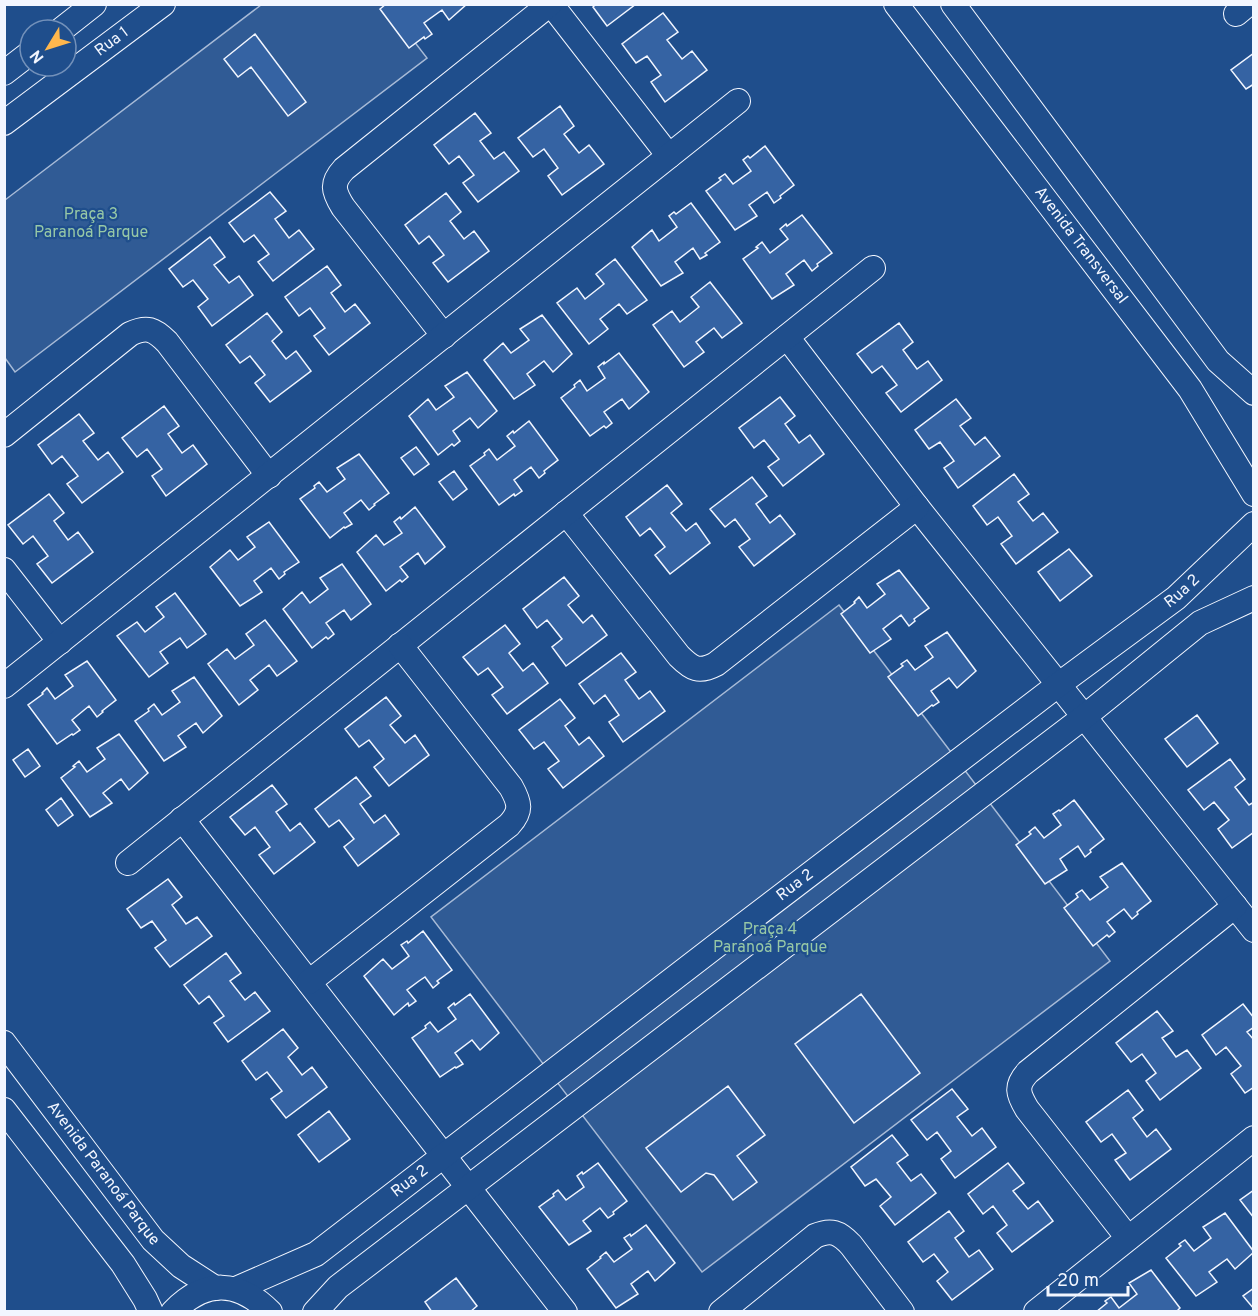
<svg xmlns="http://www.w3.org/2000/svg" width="1258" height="1316" viewBox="0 0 1258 1316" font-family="Overpass,sans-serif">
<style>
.built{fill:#305b95;stroke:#a8bbd7;stroke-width:1.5}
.building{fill:#3563a3;stroke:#f2f6ff;stroke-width:1.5}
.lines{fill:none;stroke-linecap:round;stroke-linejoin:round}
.street-casing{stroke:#f2f6ff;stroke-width:26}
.street{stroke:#1f4e8c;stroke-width:24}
.labels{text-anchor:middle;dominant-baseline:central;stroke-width:4.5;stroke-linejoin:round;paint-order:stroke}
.street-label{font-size:16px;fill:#f2f6ff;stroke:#1f4e8c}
.park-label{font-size:16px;fill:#97c8a6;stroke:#1f4e8c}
</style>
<rect width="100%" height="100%" fill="#1f4e8c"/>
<!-- built -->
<path class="built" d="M261 5H386L427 58 15 372 5 358V200Z
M839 605 1110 961 702 1272 431 917Z"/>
<!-- building -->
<path class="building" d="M386 4H467L449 20 442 10 424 23 432 34 425 39 424 37 409 48 380 9Z
M596 4H636L607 26 593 7Z
M663 13 678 32 667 40 682 59 692 51 707 70 665 102 651 82 661 75 647 56 636 63 622 44Z
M255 34 306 102 288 116 251 67 238 77 224 59Z
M1254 53V84L1246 89 1231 70Z
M560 106 574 126 564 134 579 153 589 145 604 164 562 195 548 176 558 168 544 149 533 157 518 138Z
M475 113 491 133 480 141 494 159 504 152 519 171 478 202 463 183 474 175 459 156 449 164 434 145Z
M765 146 794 185 780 196 781 198 774 203 767 192 749 205 757 216 735 230 706 191 721 180 719 178 725 174 733 184 751 171 743 160 748 156 750 158Z
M270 192 286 211 275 219 289 238 299 230 314 249 273 281 258 262 269 254 254 235 244 242 229 223Z
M446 193 461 212 450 221 464 239 474 231 489 251 448 282 433 263 444 255 429 236 419 244 405 225Z
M691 203 720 242 705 253 707 255 700 259 693 248 675 262 683 273 661 286 632 247 652 230 659 241 677 227 669 216 674 212 676 214Z
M802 215 832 253 817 264 818 266 812 271 804 260 786 274 794 285 772 299 743 259 758 248 756 247 762 242 770 253 788 239 780 229 786 224 787 226Z
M210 237 225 257 214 265 229 283 239 276 253 295 212 326 198 307 208 299 193 280 183 287 169 269Z
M615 259 647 300 627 314 619 304 600 319 608 329 589 344 557 303 577 288 585 299 604 284 596 274Z
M327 266 341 285 331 293 345 312 355 304 370 323 329 355 314 336 325 328 310 308 299 316 285 297Z
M710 282 742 323 722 338 714 328 696 342 704 352 684 367 653 325 672 311 680 322 699 307 691 297Z
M267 313 282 332 272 341 286 359 296 351 311 371 270 402 255 383 265 375 250 356 240 363 226 345Z
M542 315 572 354 553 372 544 361 527 374 535 385 514 399 484 360 503 343 511 353 529 340 520 329Z
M899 323 913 342 903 350 917 369 928 361 942 380 901 412 886 393 897 385 882 366 872 373 857 354Z
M619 353 649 392 629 409 622 399 604 412 612 423 606 428 604 426 590 436 561 398 575 387 574 385 580 380 587 391 605 378 598 367 604 362V364Z
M467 372 497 411 478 428 470 418 453 431 460 441 454 446 452 444 438 455 409 416 428 399 436 410 454 397 445 386Z
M780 397 795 416 785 424 799 443 810 435 824 454 783 486 768 467 779 459 764 440 754 448 739 428Z
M956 399 971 418 960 426 975 445 985 437 1000 456 958 488 944 468 954 461 940 442 929 449 915 430Z
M164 406 179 426 168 434 182 453 193 445 207 464 166 496 152 476 162 469 147 449 137 457 122 438Z
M79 414 94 433 83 441 98 460 108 452 123 472 82 503 67 484 78 476 62 456 52 464 38 445Z
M529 421 558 460 544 471 545 473 539 478 531 467 514 480 522 491 515 496 514 494 499 505 470 466 485 455 484 453 489 449 497 460 515 446 507 436 513 431 514 433Z
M416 447 429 464 414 475 401 458Z
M359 454 389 493 374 504 375 505 369 510 361 500 344 513 352 524 345 528 344 527 330 538 300 499 315 488 314 486 319 482 327 492 345 479 337 468Z
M454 471 467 489 453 500 439 482Z
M1014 474 1029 494 1018 502 1033 521 1043 513 1058 532 1016 564 1001 544 1012 536 998 517 987 525 973 506Z
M752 477 767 496 756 504 770 523 780 515 795 534 754 566 739 547 750 539 735 519 725 527 710 509Z
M667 485 682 504 671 513 686 531 696 523 710 543 670 574 655 555 665 547 650 528 640 536 626 517Z
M49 494 64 513 54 521 68 540 78 532 93 552 52 583 37 564 48 556 33 536 23 544 8 525Z
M415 507 445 547 425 564 418 553 400 567 408 577 402 582 400 580 386 591 357 552 376 535 384 545 402 533 394 522 400 517 401 519Z
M269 522 299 562 284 572 285 574 279 579 271 568 254 581 262 592 240 606 210 567 230 550 238 560 255 547 247 537Z
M1069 549 1092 576 1060 601 1038 572Z
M342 564 371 604 351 620 344 610 326 623 334 634 328 639 326 637 312 648 283 609 302 592 310 603 328 589 320 578Z
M899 570 929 608 914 619 915 621 909 626 901 615 883 629 891 639 870 653 841 614 855 603 854 602 859 597 867 608 885 594 877 584Z
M564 577 579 596 568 605 583 623 592 615 607 635 566 666 552 647 562 639 547 620 537 628 523 609Z
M175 593 206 634 187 648 180 638 160 652 168 663 149 677 117 636 137 622 145 632 164 617 156 607Z
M265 620 297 661 277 676 269 665 250 680 258 690 239 705 208 664 227 649 235 659 254 645 246 634Z
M505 625 520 644 509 653 523 671 533 663 548 683 507 714 492 695 503 687 488 668 478 675 463 657Z
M947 632 976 671 957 688 949 678 931 691 939 702 933 706 932 705 918 716 888 677 903 666 901 664 907 660 915 670 933 657 925 646Z
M621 653 636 672 625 680 639 699 650 691 665 711 623 742 609 722 619 715 605 695 594 704 579 684Z
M87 661 116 700 102 711 103 712 97 717 89 706 72 720 80 730 73 735 72 734 57 744 28 705 43 694 42 693 47 688 55 699 73 686 65 675Z
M194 677 222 716 203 733 196 723 178 736 186 747 164 761 135 721 149 711 148 709 154 704 162 715 180 702 172 691Z
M386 697 401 716 390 725 405 743 415 735 429 755 389 786 374 767 384 759 369 740 359 747 345 729Z
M560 699 575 718 565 726 579 745 589 737 604 756 563 788 548 769 559 761 544 742 534 749 519 730Z
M1197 715 1218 743 1187 767 1165 739Z
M119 734 148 773 129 790 121 779 103 793 112 803 90 817 61 778 75 767 73 766 79 761 87 772 105 759 97 748Z
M28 749 40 766 25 777 13 760Z
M1230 759 1245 779 1235 787 1249 805 1254 802V832L1232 848 1218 829 1229 820 1214 802 1204 810 1188 790Z
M356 777 371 796 360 804 374 823 385 815 399 834 358 866 344 847 354 839 339 820 329 827 315 809Z
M272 785 287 804 276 812 290 831 300 823 315 842 274 874 259 855 270 847 255 827 245 835 230 817Z
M61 798 73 815 58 826 46 810Z
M1074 800 1104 839 1090 850 1091 852 1085 857 1078 846 1060 859 1067 870 1045 884 1016 845 1031 834 1029 832 1035 827 1044 838 1061 825 1053 814 1059 810 1060 811Z
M1122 863 1151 901 1137 912 1138 914 1132 919 1124 909 1107 922 1115 932 1109 937 1107 935 1093 946 1064 908 1078 897 1076 894 1082 890 1090 900 1108 887 1100 877Z
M168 879 182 897 172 905 186 924 197 917 212 936 170 967 155 948 166 940 152 921 141 928 127 909Z
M423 931 452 970 437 981 439 983 433 988 425 977 419 981 407 990 416 1001 409 1006 408 1003 394 1015 364 976 383 959 392 969 409 956 401 945 407 941 408 943Z
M226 953 241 973 230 981 245 1000 255 992 270 1011 228 1042 214 1023 224 1016 209 996 199 1004 184 985Z
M470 994 499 1033 480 1050 472 1040 455 1053 463 1064 456 1068 455 1067 440 1077 412 1038 426 1028 425 1026 430 1022 438 1032 456 1019 448 1008 454 1003 455 1005Z
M861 994 920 1073 854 1123 795 1044Z
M1243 1004 1254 1018V1027L1247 1032 1254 1040V1087L1245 1093 1231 1074 1241 1066 1226 1047 1216 1055 1202 1035Z
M1157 1011 1173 1031 1162 1038 1176 1057 1187 1050 1201 1068 1160 1100 1146 1081 1156 1073 1142 1054 1131 1062 1116 1043Z
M283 1029 298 1048 288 1057 302 1075 312 1067 327 1087 286 1118 271 1099 282 1091 267 1072 256 1080 242 1061Z
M728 1086 765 1135 737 1156 757 1182 733 1200 714 1175 706 1173 681 1192 646 1148Z
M952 1089 968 1109 957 1117 972 1136 982 1128 996 1147 955 1178 941 1159 951 1151 937 1132 927 1140 911 1120Z
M1128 1090 1143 1110 1133 1118 1147 1137 1156 1129 1171 1149 1130 1180 1115 1160 1126 1153 1112 1134 1101 1142 1086 1122Z
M329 1111 350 1139 319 1162 298 1135Z
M892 1135 908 1155 897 1163 911 1181 921 1174 936 1193 895 1225 880 1206 891 1197 876 1179 865 1186 851 1167Z
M598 1163 627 1201 613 1212 614 1214 608 1218 600 1208 583 1221 591 1231 569 1245 539 1207 554 1196 553 1194 558 1190 566 1200 584 1187 577 1176 582 1172 583 1174Z
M1008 1163 1024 1183 1013 1191 1028 1209 1038 1201 1053 1221 1012 1252 997 1233 1007 1225 993 1206 983 1214 968 1194Z
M1254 1190V1218L1240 1200Z
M949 1211 964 1231 955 1238 969 1257 979 1250 993 1269 952 1300 937 1281 948 1272 934 1254 923 1262 908 1242Z
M1225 1213 1254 1252 1235 1269 1227 1259 1209 1272 1217 1282 1196 1296 1166 1258 1181 1246 1179 1244 1185 1240 1194 1251 1211 1238 1203 1227Z
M646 1225 675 1263 655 1281 648 1271 631 1284 638 1294 616 1308 587 1269 601 1258 600 1257 606 1252 614 1262 632 1249 624 1238 630 1234 631 1236Z
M1151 1270 1180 1308 1176 1312H1096L1107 1303 1105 1301 1111 1297 1119 1308 1137 1294 1129 1283Z
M456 1278 477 1306 470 1312H432L425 1302Z
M1254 1288V1309L1243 1296Z"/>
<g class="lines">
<defs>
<g id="street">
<path d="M551 4 669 156"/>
<path id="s1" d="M896 4 1190 389 1254 494"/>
<path d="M953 4 1218 361 1254 393"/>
<path d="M1236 14 1248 4"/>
<path d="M61 30 94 4"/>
<path d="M4 73 30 53"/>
<path id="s2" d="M4 123 163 4"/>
<path d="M444 336 343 207C333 191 331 183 344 169L550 4"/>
<path d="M787 337 917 507 1254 930"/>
<path d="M4 435 130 334C147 326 154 329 167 342L269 476"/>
<path d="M566 513 679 656C692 669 699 673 716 664L917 507"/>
<path d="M4 570 60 642"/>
<path d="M4 686 738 101"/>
<path d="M182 819 565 1312"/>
<path d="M128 863 873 268"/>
<path d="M309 982 509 825C522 811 520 803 511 787L400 645"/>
<path id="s3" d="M4 1043 153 1240 181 1266 215 1288"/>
<path d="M4 1110 123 1264 145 1299 151 1312"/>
<path d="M1128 1238 1027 1109C1018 1094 1015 1086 1028 1072L1235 906"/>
<path id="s4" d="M236 1289 316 1254 725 939 1058 685 1176 598 1254 524"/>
<path d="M173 1312C205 1279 238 1280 270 1312"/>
<path d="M315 1312 338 1287 1084 717 1200 623 1254 598"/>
<path d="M721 1312 815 1236C831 1229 839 1232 851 1245L902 1312"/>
<path d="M1036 1312 1254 1138"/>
</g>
</defs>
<!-- street casing -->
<use href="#street" class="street-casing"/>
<!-- street -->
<use href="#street" class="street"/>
</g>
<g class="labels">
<!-- street labels -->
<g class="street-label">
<text stroke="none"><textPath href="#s2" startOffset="135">Rua 1</textPath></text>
<text stroke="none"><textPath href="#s1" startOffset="304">Avenida Transversal</textPath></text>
<text stroke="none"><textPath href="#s4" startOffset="1178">Rua 2</textPath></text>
<text stroke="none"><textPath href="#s4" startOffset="692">Rua 2</textPath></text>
<text stroke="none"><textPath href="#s3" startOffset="164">Avenida Paranoá Parque</textPath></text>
<text stroke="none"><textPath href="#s4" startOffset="206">Rua 2</textPath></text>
</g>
<!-- park labels -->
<g class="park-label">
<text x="91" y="215">Praça 3<tspan x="91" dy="18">Paranoá Parque</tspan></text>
<text x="770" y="930">Praça 4<tspan x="770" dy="18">Paranoá Parque</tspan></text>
</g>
</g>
<!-- border -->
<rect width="1258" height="1316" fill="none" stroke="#f2f6ff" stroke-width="12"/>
<!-- north arrow -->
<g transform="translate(48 48) rotate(232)"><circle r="28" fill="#1f4e8c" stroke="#7391ba" stroke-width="1.5"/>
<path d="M0-4.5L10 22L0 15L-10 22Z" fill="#ffb74d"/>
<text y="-9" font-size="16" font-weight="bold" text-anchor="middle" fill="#f2f6ff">N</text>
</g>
<!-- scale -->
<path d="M1048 1286v9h80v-9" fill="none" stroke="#f2f6ff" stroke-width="3"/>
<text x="1057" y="1286" font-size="18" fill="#f2f6ff" stroke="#1f4e8c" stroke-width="4.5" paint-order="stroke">20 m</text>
</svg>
